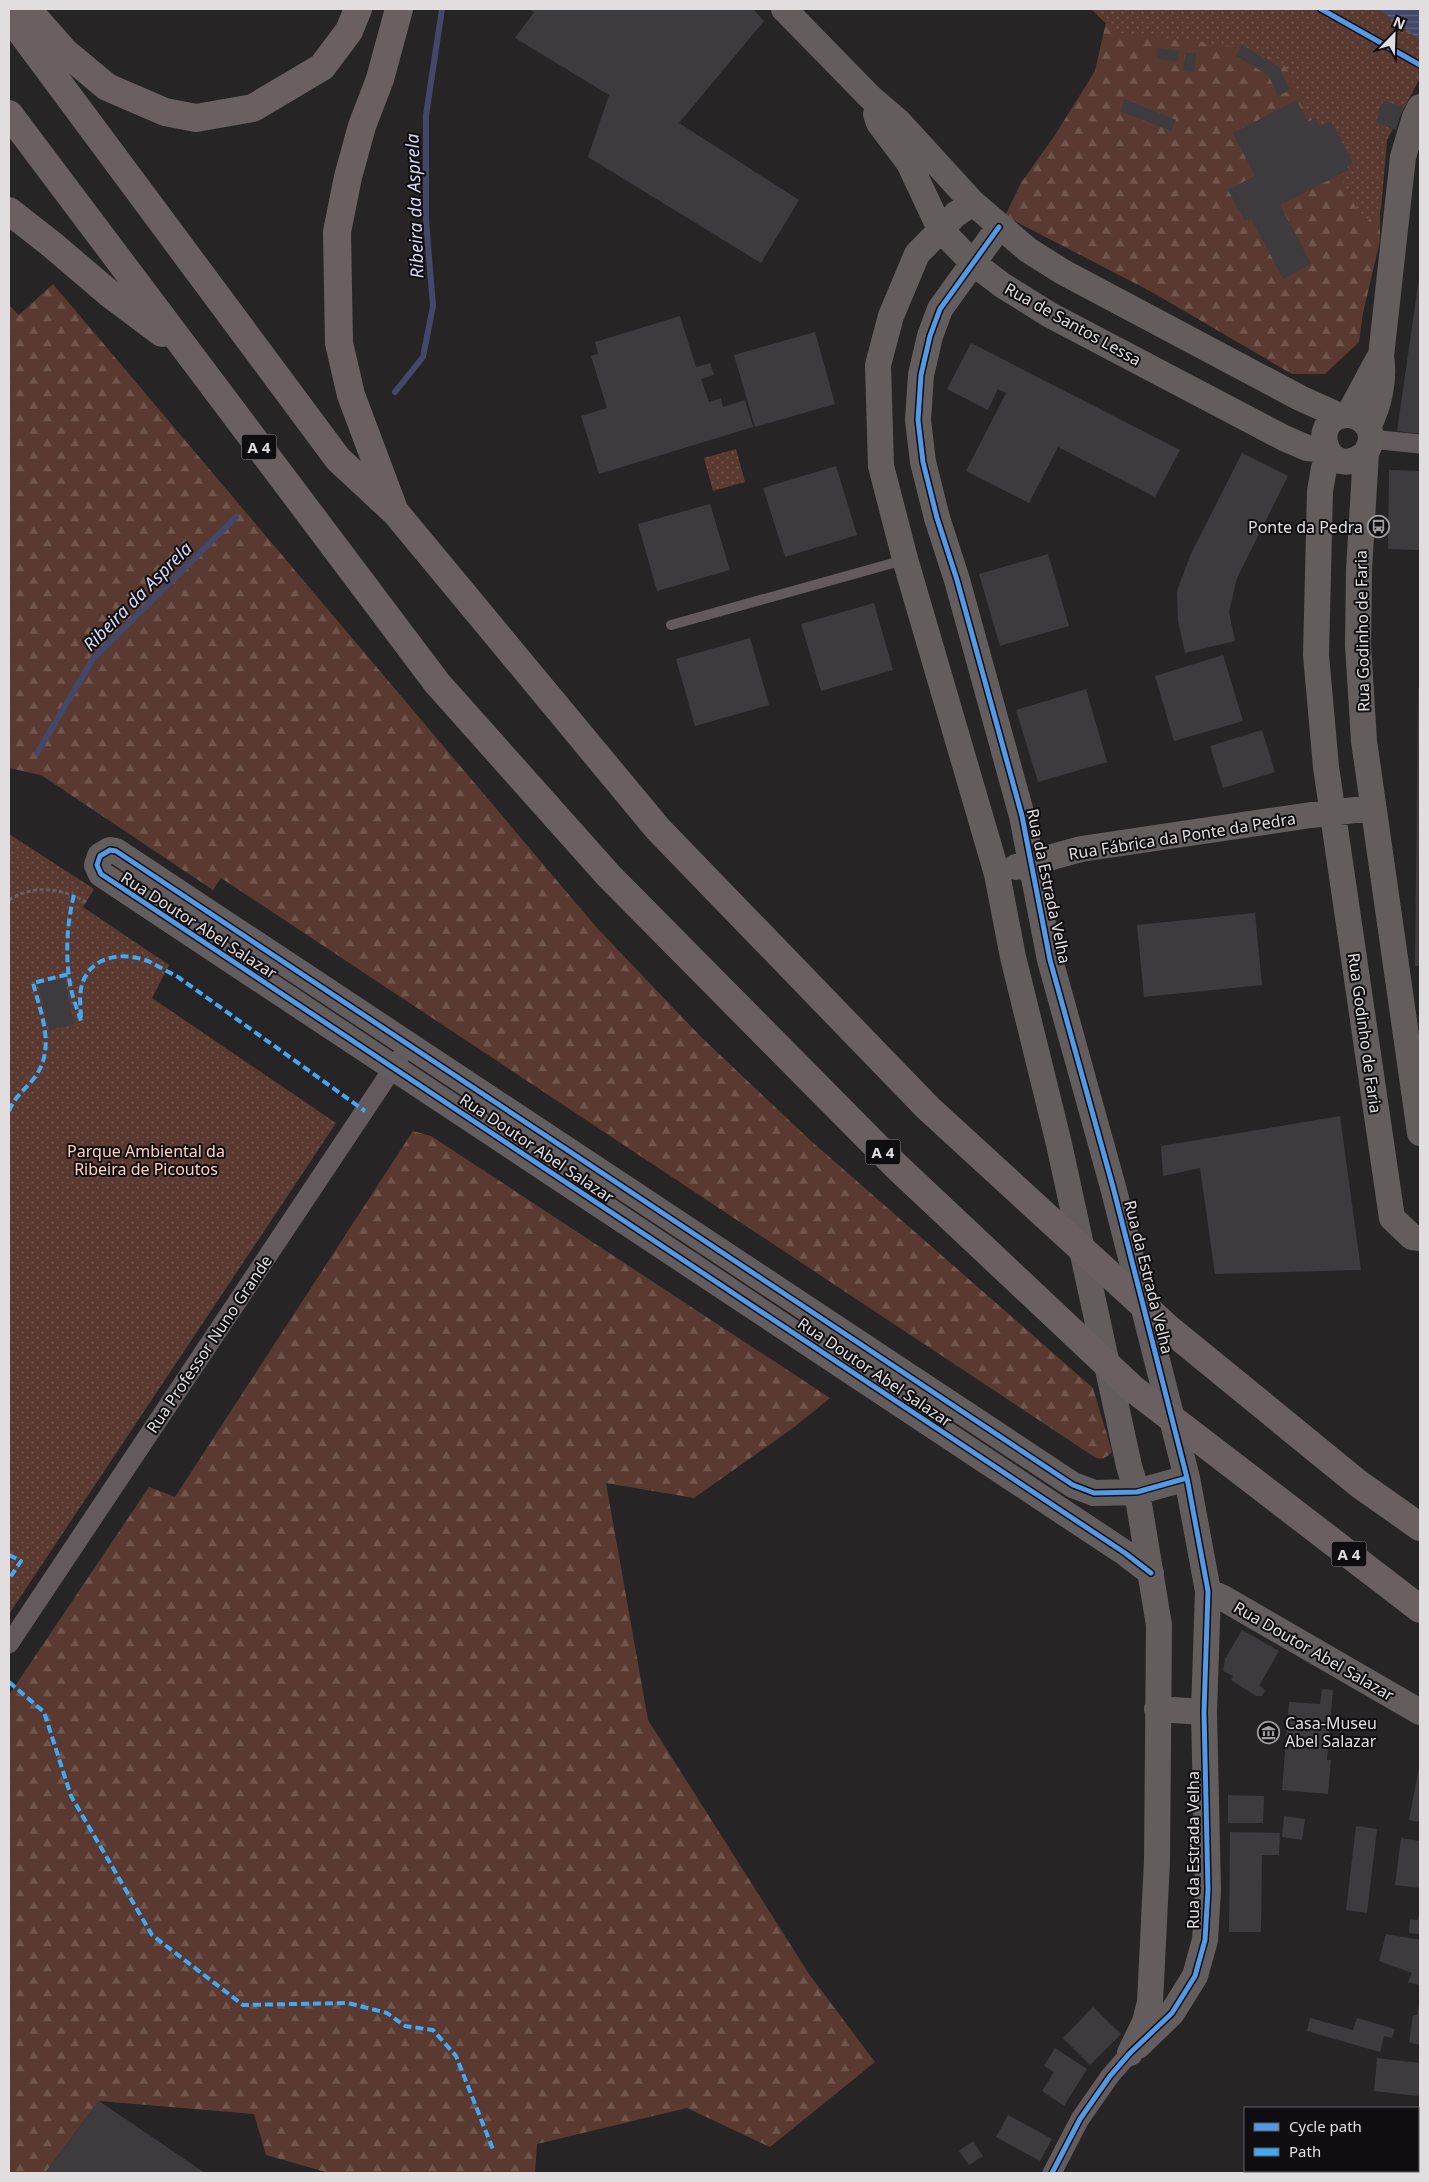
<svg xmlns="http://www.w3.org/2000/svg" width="1429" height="2182" viewBox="0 0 1429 2182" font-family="'Noto Sans',sans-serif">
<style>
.forest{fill:url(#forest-firs)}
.park{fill:url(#park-dots)}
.water{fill:url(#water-rules)}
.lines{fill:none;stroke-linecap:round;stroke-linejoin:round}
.stream{stroke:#434769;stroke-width:6}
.building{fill:#3d3b3d}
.path{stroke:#646061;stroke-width:3;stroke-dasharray:4 2.5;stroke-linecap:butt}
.lane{stroke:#625a5c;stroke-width:10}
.street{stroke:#625a5c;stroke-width:19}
.secondary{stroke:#645d5e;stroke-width:26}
.highway{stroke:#6a6062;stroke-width:28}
.quiet{stroke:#3fa9f5;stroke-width:4;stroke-dasharray:8 4;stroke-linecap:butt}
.cycleway-casing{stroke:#0f0d0f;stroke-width:8}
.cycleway{stroke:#5399e6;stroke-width:5}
.labels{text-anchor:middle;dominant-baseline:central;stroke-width:4;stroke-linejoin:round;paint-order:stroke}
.shield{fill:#0f0d0f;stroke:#a39fa1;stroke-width:1}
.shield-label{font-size:15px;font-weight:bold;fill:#e2dee0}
.street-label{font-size:16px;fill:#e2dee0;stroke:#0f0d0f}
.poi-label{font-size:16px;fill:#e2dee0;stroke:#0f0d0f;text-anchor:end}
.park-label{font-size:16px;fill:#ffd1c2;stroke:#0f0d0f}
.water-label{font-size:18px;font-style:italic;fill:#d5d9f4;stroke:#0f0d0f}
</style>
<defs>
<pattern id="forest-firs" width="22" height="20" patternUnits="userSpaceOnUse" patternTransform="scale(1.25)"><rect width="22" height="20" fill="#5a3a30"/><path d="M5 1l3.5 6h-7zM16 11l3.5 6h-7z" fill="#71564e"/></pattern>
<pattern id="park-dots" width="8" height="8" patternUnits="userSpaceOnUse" patternTransform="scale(1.25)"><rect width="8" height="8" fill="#5a3a30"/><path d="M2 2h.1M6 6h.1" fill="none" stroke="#71564e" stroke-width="1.8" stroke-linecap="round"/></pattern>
<pattern id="water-rules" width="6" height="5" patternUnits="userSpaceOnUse" patternTransform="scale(1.25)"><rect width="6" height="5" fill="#434769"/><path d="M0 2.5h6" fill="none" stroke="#5e617e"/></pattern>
</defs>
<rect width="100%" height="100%" fill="#272426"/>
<!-- forest -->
<path class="forest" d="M1270 9H1420V55L1390 107 1380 178V241L1363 313 1359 342 1325 374H1292L1150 291 1005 216 1021 183 1055 135 1095 71 1107 18Z
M53 284 597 928 701 1037 810 1140 1093 1388 1112 1452C1107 1457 1103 1460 1096 1458L221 878 213 890 41 775 9 768V305L19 315Z
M413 1131 431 1136 830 1398 793 1428 694 1498 606 1483 648 1720 809 1974 875 2062 770 2147 687 2108 537 2144 535 2173H329L266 2155 254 2114 99 2101 45 2173H9V1695L149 1487 175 1497Z"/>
<!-- park -->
<path class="park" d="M1091 9H1374L1420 42V78L1387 140 1381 209 1364 224 1285 66 1255 49 1115 32Z
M736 449 745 482 713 491 704 458Z
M9 834 94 889 83 907 169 965 152 998 336 1123 9 1614Z"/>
<!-- water -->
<path class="water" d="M1379 9H1420V40L1416 37Z"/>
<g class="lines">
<!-- stream -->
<path class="stream" d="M395 392 423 357 433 306 426 220V115L442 9
M37 753 93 659 236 517"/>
</g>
<!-- building -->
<path class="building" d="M529 9H753L764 21 679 123 799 200 761 263 588 157 609 95 515 38 534 12Z
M1242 45 1279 67 1290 90 1278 96 1268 75 1236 56Z
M1158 48 1179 51 1178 61 1157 59Z
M1186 52 1196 53 1194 72 1183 71Z
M1125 99 1176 120 1171 131 1120 111Z
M1297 100 1308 122 1315 118 1320 127 1331 121 1353 163 1347 166 1349 170 1280 205 1311 264 1283 279 1251 218 1245 221 1228 190 1255 176 1233 133Z
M1383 101 1403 107 1396 130 1376 123Z
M1419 278 1420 279V434L1397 431Z
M680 316 696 367 710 363 714 375 701 379 709 402 721 398 723 407 745 400 753 427 599 474 581 416 607 408 591 356 598 354 595 342Z
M815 332 835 404 755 427 734 355Z
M971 343 1180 450 1155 497 1058 447 1029 503 966 471 1006 393 998 389 988 410 947 389Z
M1242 453 1288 476 1237 578 1229 612 1235 641 1185 653 1178 621 1177 591 1190 556Z
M836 466 857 535 785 557 763 488Z
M1389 470 1420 471V550L1388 549Z
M710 504 730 570 657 591 638 524Z
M1048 554 1069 626 1000 646 979 574Z
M874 603 893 670 821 691 801 624Z
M750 638 769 705 695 726 676 659Z
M1223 655 1243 721 1174 741 1155 676Z
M1418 688H1420V966H1415Z
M1086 689 1107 762 1038 782 1016 710Z
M1262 730 1275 772 1223 788 1210 746Z
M1255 913 1262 985 1144 997 1137 925Z
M64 978 74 1024 49 1030 38 984Z
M1340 1116 1361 1270 1215 1274 1200 1168 1163 1176 1161 1146Z
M1242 1630 1279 1651 1259 1686H1261L1265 1691 1262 1696H1256L1231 1680 1233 1676 1223 1671 1225 1659Z
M1322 1689 1333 1690 1327 1760H1331L1328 1794 1282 1790 1289 1702 1320 1704Z
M1419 1767H1420V1822L1409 1820Z
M1228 1795 1264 1796 1263 1823H1228Z
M1284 1816 1305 1819 1302 1840 1282 1837Z
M1356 1826 1377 1829 1367 1913 1346 1910Z
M1230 1832 1280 1833 1279 1855H1262L1261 1932H1229Z
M1401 1838 1420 1841V1888L1395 1885Z
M1419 1914 1420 1934 1409 1933 1410 1919 1418 1920Z
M1386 1934 1420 1940V1985L1408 1982 1412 1973 1379 1961Z
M1419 2005H1420V2045L1409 2042 1413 2015H1417Z
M1093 2007 1121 2034 1090 2065 1063 2038Z
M1310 2018 1353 2030 1357 2018 1395 2029 1392 2038 1384 2036 1380 2052 1307 2031Z
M1055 2048 1087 2069 1064 2106 1042 2091 1054 2072 1044 2066Z
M1377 2058 1420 2063 1419 2096 1374 2091Z
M99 2101 205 2173H45Z
M1008 2115 1052 2139 1040 2161 996 2137Z
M973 2141 983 2156 969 2165 959 2151Z
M1371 2171H1417V2173H1370Z"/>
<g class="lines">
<!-- path -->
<path class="path" d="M9 900C33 884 62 888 86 902"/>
<!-- lane -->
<path class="lane" d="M671 625 904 560"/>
<!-- street -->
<path class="street" d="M1371 439 1420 444
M9 1644 399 1059
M1052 2173 1080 2119 1110 2076 1130 2053"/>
<!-- secondary -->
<path class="secondary" d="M784 9 870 97 898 121 973 203 1028 250 1063 272 1300 398 1340 416
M876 114 879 123 909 163 940 229 973 263 1002 285 1050 315 1284 438 1307 448 1327 450
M973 203 956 214 917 254 891 316 878 365 881 466 905 559 997 874 1013 957 1059 1144 1129 1466 1137 1492 1159 1625 1157 1861 1150 2002 1145 2022 1130 2053
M999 227 940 309 930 336 921 375 918 420 923 462 937 518 957 580 1022 816 1050 960 1113 1187 1187 1478 1208 1591 1204 1712 1208 1890 1205 1940 1195 1976 1172 2013 1138 2046
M1349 414 1378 360
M1368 427C1379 406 1385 379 1381 356L1403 157 1415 117 1420 107
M1366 453C1327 485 1306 418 1346 415 1359 414 1371 425 1371 438 1371 443 1368 449 1366 453L1359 570 1358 645 1364 741 1420 1133
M1330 454 1324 468 1320 491 1316 655 1326 767 1392 1218 1412 1237 1420 1238
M1016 867 1081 849 1311 815 1373 808
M1151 1573 1125 1553 101 874 97 865 100 856 110 850 116 851 1073 1485 1094 1493 1137 1492 1187 1478
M1208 1591 1223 1598 1420 1712
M1157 1709 1204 1712"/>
<!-- highway -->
<path class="highway" d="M27 9 65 52 107 87 165 112 196 118 253 108 322 67 349 31 358 9
M9 16 338 459 396 513 658 829 928 1108 1168 1328 1359 1484 1420 1527
M9 114 437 683 609 876 895 1165 1132 1388 1420 1609
M9 211 50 243 110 294 162 333
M393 507 351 395 339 343 337 232 348 177 362 126 380 79 399 9"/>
<!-- quiet -->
<path class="quiet" d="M74 895C67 922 65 955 70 984 72 996 77 1009 81 1021 81 1011 79 999 81 989 87 956 123 950 150 962 159 967 169 972 178 977L365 1111
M9 1111C15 1096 26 1089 35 1077 56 1048 41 1014 33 983L69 974
M9 1555 21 1561 9 1579
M9 1682 44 1712 71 1796 152 1935 243 2005 348 2003 387 2013 405 2026 433 2030 456 2056 494 2152"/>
<defs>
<path id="cycleway" d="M1321 9 1420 65
M999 227 940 309 930 336 921 375 918 420 923 462 937 518 957 580 1022 816 1050 960 1113 1187 1187 1478 1208 1591 1204 1712 1208 1890 1205 1940 1195 1976 1172 2013 1130 2053 1110 2076 1080 2119 1052 2173
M1151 1573 1125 1553 101 874 97 865 100 856 110 850 116 851 1073 1485 1094 1493 1137 1492 1187 1478"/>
</defs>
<!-- cycleway casing -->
<use href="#cycleway" class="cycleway-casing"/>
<!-- cycleway -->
<use href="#cycleway" class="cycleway"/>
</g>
<!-- icons -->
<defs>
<symbol id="bus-ring" viewBox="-11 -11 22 22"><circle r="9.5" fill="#0f0d0f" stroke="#a19d9f" stroke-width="1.5"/><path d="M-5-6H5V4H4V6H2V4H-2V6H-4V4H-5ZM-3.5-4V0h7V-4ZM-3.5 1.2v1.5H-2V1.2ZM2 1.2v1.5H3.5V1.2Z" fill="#a19d9f"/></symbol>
<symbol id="museum-ring" viewBox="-11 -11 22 22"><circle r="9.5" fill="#0f0d0f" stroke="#a19d9f" stroke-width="1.5"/><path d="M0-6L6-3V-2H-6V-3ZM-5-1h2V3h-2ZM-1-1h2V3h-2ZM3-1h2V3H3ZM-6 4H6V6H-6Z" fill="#a19d9f"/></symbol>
</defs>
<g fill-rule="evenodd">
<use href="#bus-ring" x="1366" y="514" width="25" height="25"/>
<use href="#museum-ring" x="1256" y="1720" width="25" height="25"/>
</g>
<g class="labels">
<!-- shield labels -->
<g class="shield">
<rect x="241.5" y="434.5" width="35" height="25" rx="4"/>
<rect x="865.5" y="1139.5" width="35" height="25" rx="4"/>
<rect x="1331.5" y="1541.5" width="35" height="25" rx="4"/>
</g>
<g class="shield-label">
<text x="259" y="447">A 4</text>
<text x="883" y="1152">A 4</text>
<text x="1349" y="1554">A 4</text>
</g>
<!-- street labels -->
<g class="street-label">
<text transform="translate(1073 324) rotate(29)">Rua de Santos Lessa</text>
<text transform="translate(1362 631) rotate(-91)">Rua Godinho de Faria</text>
<text transform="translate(1182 836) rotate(-9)">Rua Fábrica da Ponte da Pedra</text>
<text transform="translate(1049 886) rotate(78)">Rua da Estrada Velha</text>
<text transform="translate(199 925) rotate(33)">Rua Doutor Abel Salazar</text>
<text transform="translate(1365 1033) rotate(82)">Rua Godinho de Faria</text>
<text transform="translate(537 1148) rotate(34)">Rua Doutor Abel Salazar</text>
<text transform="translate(1149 1277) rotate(76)">Rua da Estrada Velha</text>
<text transform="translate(209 1344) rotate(-56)">Rua Professor Nuno Grande</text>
<text transform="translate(875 1372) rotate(34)">Rua Doutor Abel Salazar</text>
<text transform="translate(1314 1651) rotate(30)">Rua Doutor Abel Salazar</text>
<text transform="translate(1193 1850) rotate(-90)">Rua da Estrada Velha</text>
</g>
<!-- poi labels -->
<g class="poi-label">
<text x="1363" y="527">Ponte da Pedra</text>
<text x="1285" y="1723" text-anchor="start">Casa-Museu<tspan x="1285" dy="18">Abel Salazar</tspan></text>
</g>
<!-- park labels -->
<g class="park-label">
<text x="146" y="1151">Parque Ambiental da<tspan x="146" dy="18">Ribeira de Picoutos</tspan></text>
</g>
<!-- water labels -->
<g class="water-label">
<text transform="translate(414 206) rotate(-92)">Ribeira da Asprela</text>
<text transform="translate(137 596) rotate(-45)">Ribeira da Asprela</text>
</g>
</g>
<!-- border -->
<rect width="1429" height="2182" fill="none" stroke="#e2dee0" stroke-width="20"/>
<!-- legend -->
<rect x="1244" y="2107" width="175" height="65" fill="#0f0d0f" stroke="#636163"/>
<rect x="1254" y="2123" width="25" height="8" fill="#5399e6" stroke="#636163"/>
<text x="1289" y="2132" font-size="15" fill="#e2dee0">Cycle path</text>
<rect x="1254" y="2148" width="25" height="8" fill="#3fa9f5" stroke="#636163"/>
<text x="1289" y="2157" font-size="15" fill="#e2dee0">Path</text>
<!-- north arrow -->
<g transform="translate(1394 35) rotate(23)" stroke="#0f0d0f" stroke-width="4" paint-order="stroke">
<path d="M0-4L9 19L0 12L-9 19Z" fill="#e2dee0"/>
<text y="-8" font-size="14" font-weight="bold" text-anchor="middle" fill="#e2dee0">N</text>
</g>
</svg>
